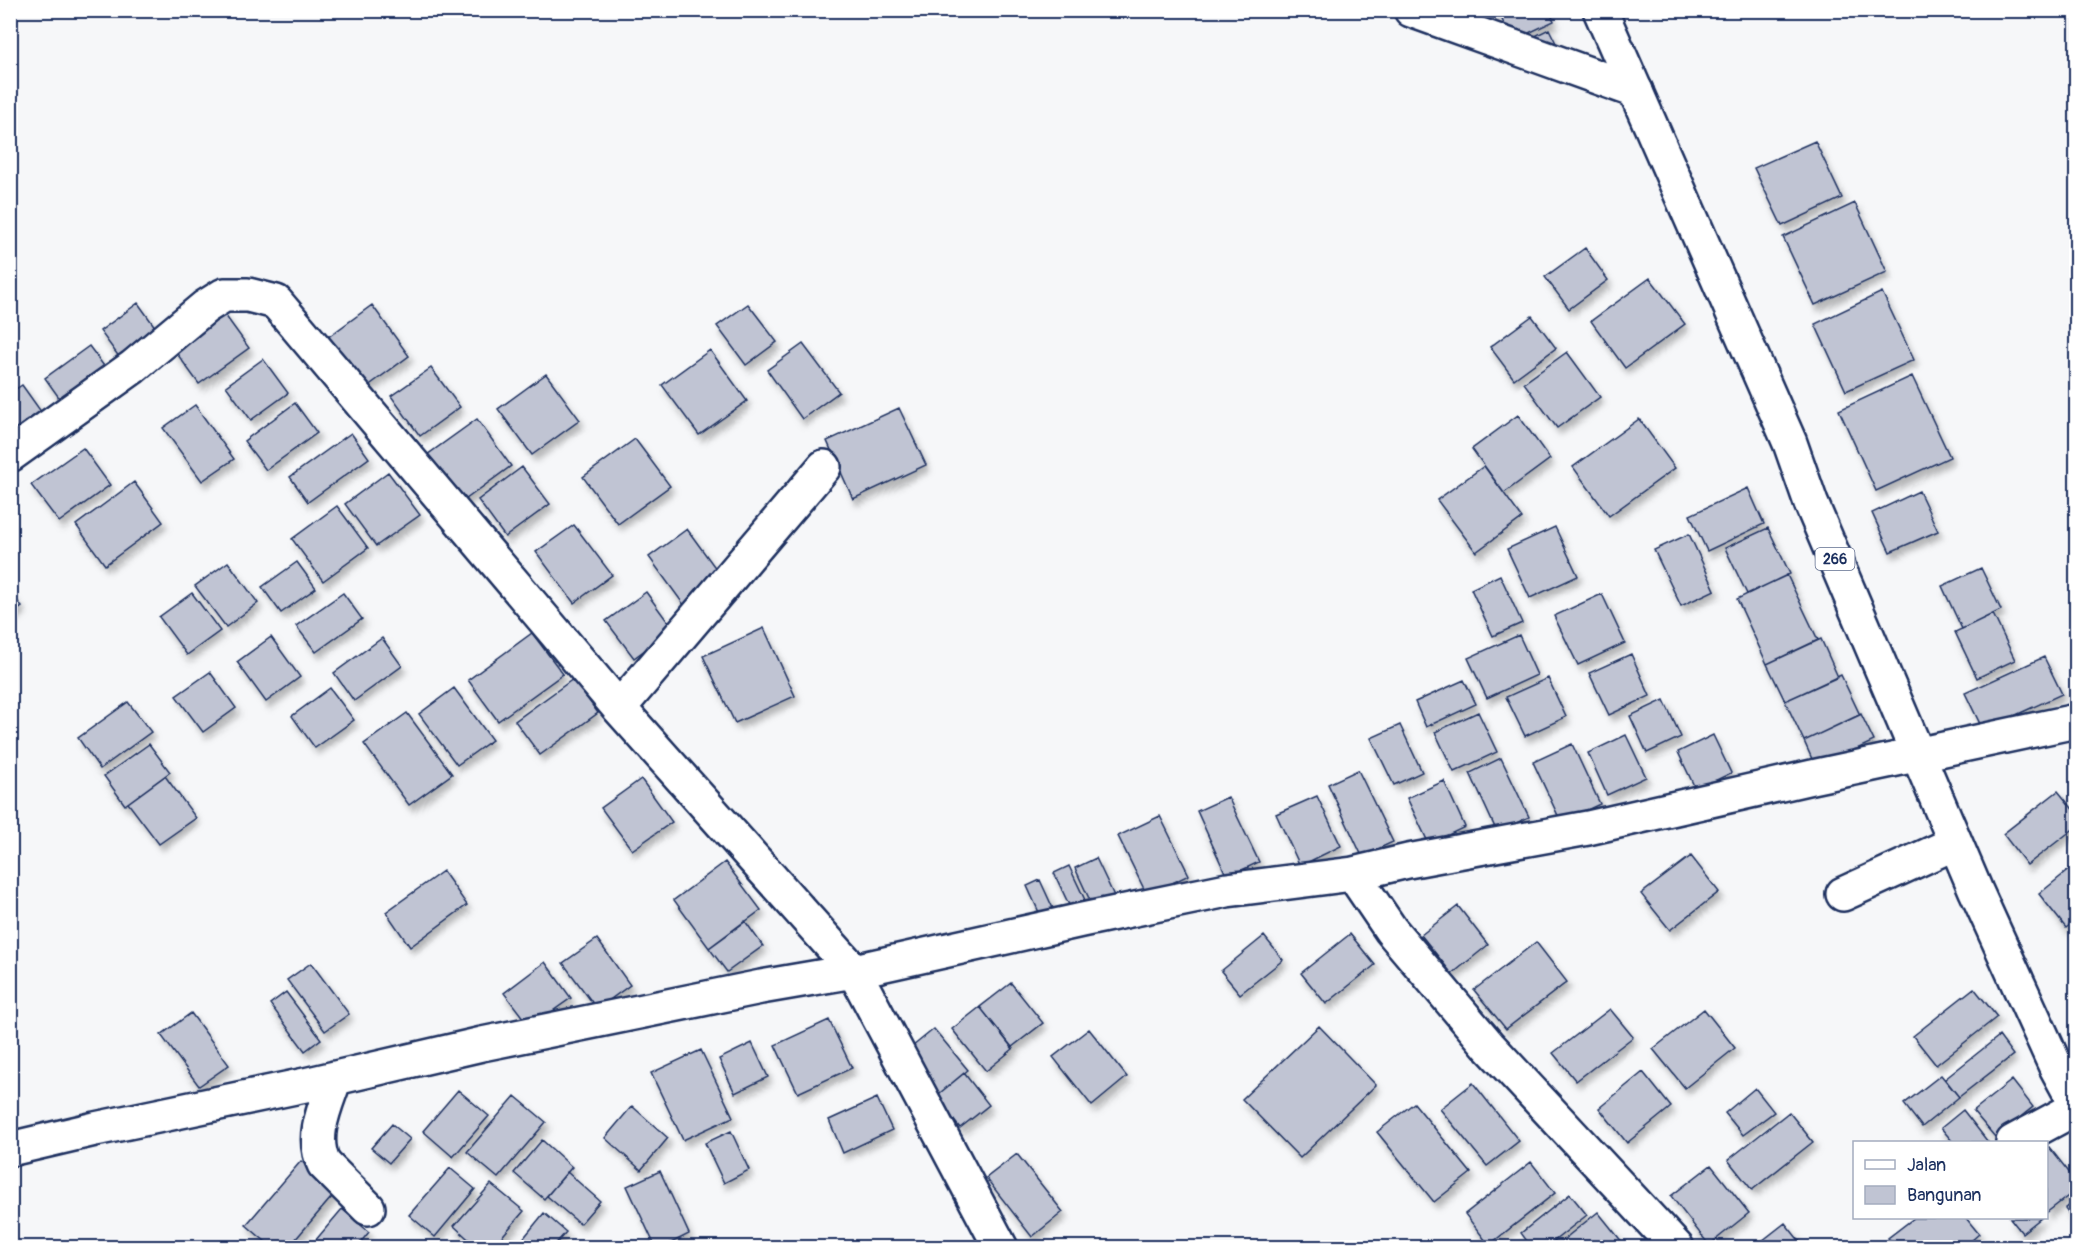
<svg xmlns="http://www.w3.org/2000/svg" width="2087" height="1258" viewBox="0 0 2087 1258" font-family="Pangolin,sans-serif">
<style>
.building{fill:#c0c4d3;stroke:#1b2f5e;stroke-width:1.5;filter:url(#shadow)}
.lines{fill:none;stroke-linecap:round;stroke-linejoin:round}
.street-casing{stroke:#1b2f5e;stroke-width:38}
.primary-casing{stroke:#1b2f5e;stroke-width:38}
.street{stroke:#fff;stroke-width:33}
.primary{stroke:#fff;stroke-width:33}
.labels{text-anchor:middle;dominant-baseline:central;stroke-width:6;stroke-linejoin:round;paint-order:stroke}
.shield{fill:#fff;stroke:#5f6d8e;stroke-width:1.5}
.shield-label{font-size:14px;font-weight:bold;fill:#1b2f5e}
</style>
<defs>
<filter id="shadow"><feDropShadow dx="3.5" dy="6" stdDeviation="3" flood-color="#0004"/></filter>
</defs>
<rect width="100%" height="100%" fill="#f6f7f9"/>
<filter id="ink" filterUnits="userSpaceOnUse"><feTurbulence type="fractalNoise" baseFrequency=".0167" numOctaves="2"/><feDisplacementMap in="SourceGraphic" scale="12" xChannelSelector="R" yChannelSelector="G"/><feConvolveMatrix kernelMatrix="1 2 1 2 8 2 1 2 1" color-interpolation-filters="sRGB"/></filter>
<g filter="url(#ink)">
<!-- building -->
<path class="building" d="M1472 10H1502L1477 22Z
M1505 10H1549L1554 21 1512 41 1499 13Z
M1549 29 1557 45 1538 53 1531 38Z
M1815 141 1842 198 1782 226 1754 168Z
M1855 203 1887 272 1815 305 1783 237Z
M1585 248 1608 280 1569 309 1545 277Z
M1650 278 1685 324 1625 368 1591 321Z
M1882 292 1914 360 1846 391 1815 324Z
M138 303 163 338 125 365 100 331Z
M748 304 777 342 746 365 717 326Z
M372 305 409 356 364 389 327 338Z
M220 308 249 348 199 384 170 344Z
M1532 316 1556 348 1514 379 1490 347Z
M803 344 839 392 802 419 767 370Z
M89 346 110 374 65 406 45 378Z
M710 350 747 401 699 435 662 385Z
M1567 352 1600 397 1557 428 1524 383Z
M263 359 288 393 251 420 226 386Z
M431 368 460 407 420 436 391 396Z
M546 374 580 420 532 455 498 409Z
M1912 376 1950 457 1876 491 1839 410Z
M22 385 42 413 10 436V393Z
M295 403 317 433 266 470 244 441Z
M195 405 234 459 202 481 163 428Z
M899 408 926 465 853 499 827 441Z
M1518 415 1550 459 1504 493 1472 449Z
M477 419 511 466 462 502 427 455Z
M1639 419 1675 468 1609 516 1573 467Z
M351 433 369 458 308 502 290 477Z
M635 439 670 486 618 524 583 477Z
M83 448 110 485 59 522 31 485Z
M1484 466 1522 518 1476 552 1437 500Z
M522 467 550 504 505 537 478 500Z
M388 472 420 515 376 546 345 504Z
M134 482 163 522 105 565 76 525Z
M1748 488 1764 524 1707 551 1690 515Z
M1919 491 1938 531 1890 552 1872 513Z
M337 506 368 548 323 581 292 539Z
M574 525 612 575 574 603 536 552Z
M1555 527 1578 576 1530 598 1507 549Z
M1768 528 1790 574 1747 594 1725 548Z
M687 529 722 577 684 605 649 557Z
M1689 534 1715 590 1681 606 1654 550Z
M228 562 258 603 226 627 195 586Z
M297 562 316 588 281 613 262 587Z
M1981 568 2001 610 1962 629 1942 586Z
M1500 575 1522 623 1493 636 1471 589Z
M1787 575 1818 640 1767 664 1737 599Z
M10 592 22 607 10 615Z
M646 592 673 629 634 658 606 621Z
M192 593 220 631 187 655 159 617Z
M343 593 362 619 316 652 296 626Z
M1602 594 1625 643 1578 665 1554 616Z
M1993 614 2015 660 1977 678 1955 632Z
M764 628 795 696 735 723 703 656Z
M532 633 563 674 498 721 468 680Z
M1519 635 1537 675 1487 698 1468 658Z
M271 637 300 677 266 702 237 662Z
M382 638 402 666 354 701 334 673Z
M1821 639 1838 677 1785 701 1767 664Z
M1631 654 1650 696 1609 715 1589 673Z
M2044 657 2062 694 1983 730 1965 693Z
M210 672 236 708 203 732 176 696Z
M1841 675 1860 715 1804 741 1785 701Z
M1548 678 1566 717 1525 736 1506 697Z
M573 679 598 713 540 755 515 721Z
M1464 680 1476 704 1426 727 1415 702Z
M330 688 354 720 315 748 292 716Z
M454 688 492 740 457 765 419 714Z
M1664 700 1681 737 1647 753 1630 716Z
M128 702 151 732 100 769 78 738Z
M1478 712 1497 752 1454 772 1435 732Z
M407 713 452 774 409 805 364 744Z
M1861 714 1874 741 1816 768 1804 741Z
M1400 725 1422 772 1394 785 1371 738Z
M1626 735 1646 777 1607 795 1588 753Z
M1713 735 1731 773 1696 790 1678 752Z
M149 744 170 772 125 805 104 776Z
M1572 744 1600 804 1561 822 1533 762Z
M1501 758 1529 817 1497 832 1470 773Z
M1358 770 1393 842 1362 856 1328 784Z
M165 776 196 818 159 844 128 803Z
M641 779 672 822 632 850 601 808Z
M1444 781 1465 827 1429 844 1407 798Z
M2058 791 2076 813V827L2027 865 2003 834Z
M1317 796 1341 846 1300 866 1276 814Z
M1228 797 1259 862 1227 877 1197 811Z
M1160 816 1189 875 1147 895 1118 836Z
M1691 856 1719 892 1670 930 1641 894Z
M1096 858 1115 898 1093 907 1075 868Z
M725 862 761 910 709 948 674 900Z
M2076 864V920L2066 928 2039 894Z
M1069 866 1085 900 1070 907 1054 873Z
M443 871 467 905 410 947 386 912Z
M1040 880 1056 915 1043 921 1027 886Z
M1458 906 1488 945 1452 974 1421 935Z
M745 921 763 946 727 972 709 948Z
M1350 934 1375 965 1326 1004 1301 973Z
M1264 936 1283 960 1240 994 1221 971Z
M597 939 630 985 597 1009 563 963Z
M1536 942 1567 982 1506 1029 1474 990Z
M545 962 571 998 530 1027 504 993Z
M311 963 349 1014 325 1031 287 980Z
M1011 983 1043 1023 1012 1047 980 1007Z
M1974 988 1997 1017 1936 1065 1913 1036Z
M286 992 321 1039 305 1051 270 1004Z
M980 1007 1013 1049 986 1071 952 1029Z
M1610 1009 1633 1037 1576 1081 1553 1053Z
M1704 1009 1735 1048 1685 1088 1653 1049Z
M191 1013 229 1065 199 1086 161 1035Z
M829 1020 852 1068 798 1093 775 1045Z
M1319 1026 1376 1085 1300 1158 1242 1099Z
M934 1029 968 1070 935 1097 902 1055Z
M1089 1029 1127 1077 1092 1106 1053 1057Z
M1999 1036 2013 1055 1959 1097 1945 1079Z
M752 1043 768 1077 735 1093 719 1059Z
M701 1050 733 1117 683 1140 651 1073Z
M1643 1072 1671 1107 1627 1143 1599 1108Z
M964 1073 989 1105 960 1128 935 1097Z
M1941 1075 1959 1097 1922 1127 1904 1104Z
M2012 1080 2033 1107 1995 1137 1973 1111Z
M1473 1083 1519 1141 1487 1166 1440 1109Z
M1755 1088 1774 1112 1743 1135 1725 1113Z
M458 1090 489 1116 453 1157 423 1131Z
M515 1096 546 1122 498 1178 467 1152Z
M877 1098 892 1130 843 1153 829 1120Z
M1414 1103 1471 1173 1434 1202 1377 1132Z
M632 1106 668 1138 641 1170 605 1138Z
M1963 1110 1988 1142H1953L1941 1128Z
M1789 1112 1813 1142 1752 1190 1728 1160Z
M392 1124 410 1139 389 1163 371 1148Z
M731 1131 749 1170 724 1183 705 1143Z
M542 1140 572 1167 544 1199 514 1173Z
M2049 1147 2076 1181V1190L2046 1213V1148Z
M1017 1154 1063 1212 1032 1237 986 1178Z
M301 1161 337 1191 288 1248H273L246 1225Z
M1531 1162 1555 1193 1489 1245 1465 1214Z
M1711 1165 1749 1213 1709 1245 1671 1196Z
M450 1168 475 1189 435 1237 409 1215Z
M660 1171 689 1234 661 1248H656L627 1186Z
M567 1172 600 1201 580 1224 547 1196Z
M491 1184 524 1211 492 1248H478L454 1226Z
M1570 1194 1587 1215 1545 1248H1532L1521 1233Z
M2076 1200V1224L2065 1209Z
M342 1209 369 1232 356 1248H309Z
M1598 1212 1627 1248H1553Z
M544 1213 566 1232 552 1248H531L522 1240Z
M1914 1218H1966L1979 1234 1963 1248H1895L1888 1238Z
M2010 1218H2041L2022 1233Z
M1785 1223 1805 1248H1753Z"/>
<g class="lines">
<defs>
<path id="street" d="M1411 10 1636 91
M10 455 133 367 205 307 224 295H248L276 302 619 708 854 971 1001 1248
M619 708 824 467
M1353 874 1408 861 1588 828 1812 777 2076 721
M1843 894 1955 843
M335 1078C326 1105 310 1136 324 1164L368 1208
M2013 1142 2076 1108
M10 1149 95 1129 305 1085 482 1044 761 987 854 971 1082 920 1227 890 1353 874 1391 930 1489 1046 1677 1248"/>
<path id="primary" d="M1600 10 1790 443 1811 503 1976 891 2056 1067 2076 1104"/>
</defs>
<!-- street casing -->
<use href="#street" class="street-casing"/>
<!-- primary casing -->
<use href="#primary" class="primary-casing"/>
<!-- street -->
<use href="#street" class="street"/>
<!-- primary -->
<use href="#primary" class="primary"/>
</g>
</g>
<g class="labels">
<!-- shield labels -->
<rect class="shield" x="1815.5" y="548" width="39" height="22" rx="4.5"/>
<g class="shield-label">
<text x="1835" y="559">266</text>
</g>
</g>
<!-- margin -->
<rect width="2087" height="1258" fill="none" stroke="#fff" stroke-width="36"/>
<rect x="18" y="18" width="2051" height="1222" fill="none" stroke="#1b2f5e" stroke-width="2" filter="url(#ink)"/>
<!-- legend -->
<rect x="1853" y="1141" width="195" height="78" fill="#ffffff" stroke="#a4acbf" stroke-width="1.5"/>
<rect x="1865" y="1160" width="30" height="9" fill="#ffffff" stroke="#a4acbf" stroke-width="1.5"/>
<text x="1907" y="1171" font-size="18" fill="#1b2f5e">Jalan</text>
<rect x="1865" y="1186" width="30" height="18" fill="#c0c4d3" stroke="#a4acbf" stroke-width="1.5"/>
<text x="1907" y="1201" font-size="18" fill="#1b2f5e">Bangunan</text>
</svg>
